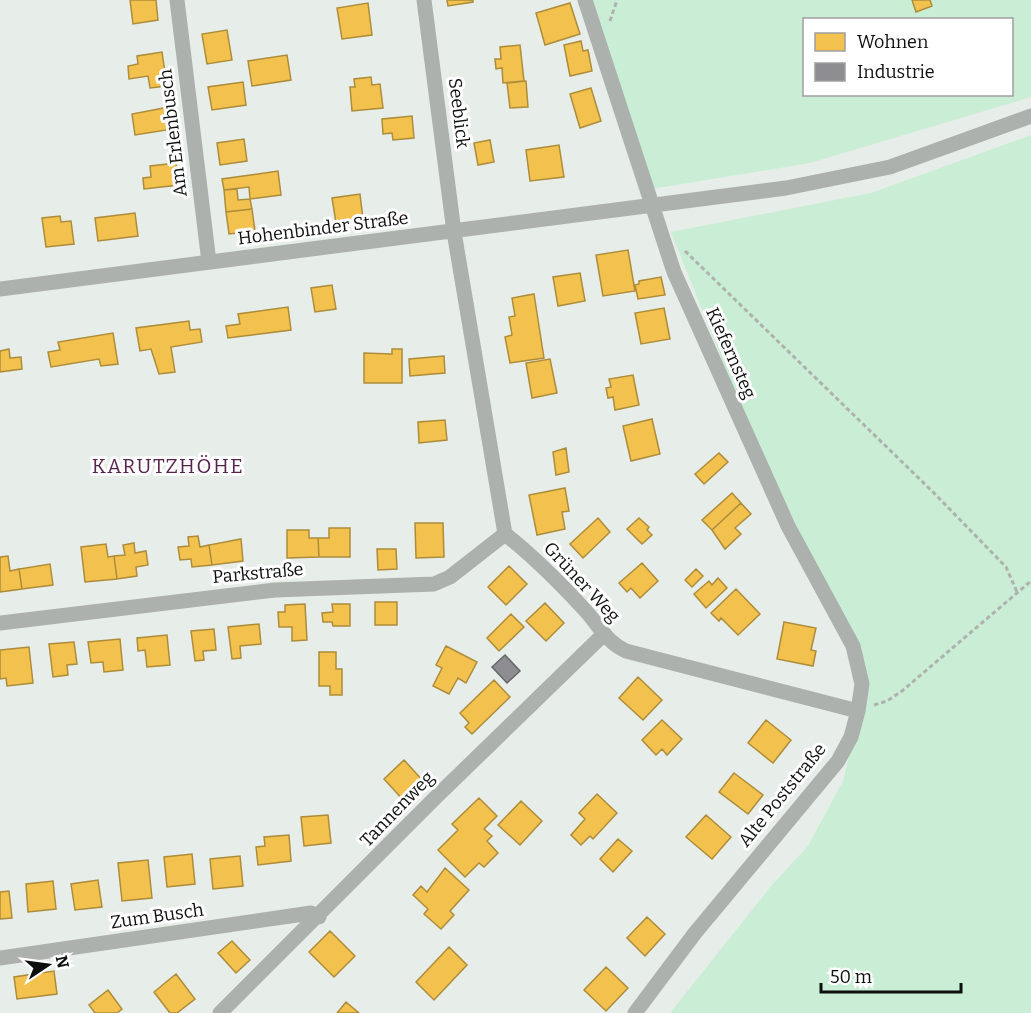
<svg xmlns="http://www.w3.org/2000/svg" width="1031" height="1013" viewBox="0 0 1031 1013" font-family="Bitter,serif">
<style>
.green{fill:#c9eed5;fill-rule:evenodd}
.homes{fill:#f2c14e;stroke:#ad8c3a;stroke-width:1.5}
.industry{fill:#8d8d92;stroke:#66676a;stroke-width:1.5}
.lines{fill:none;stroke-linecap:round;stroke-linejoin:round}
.path{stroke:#aeb1af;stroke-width:3;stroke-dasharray:4.5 3;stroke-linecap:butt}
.minor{stroke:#adb1ae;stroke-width:15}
.labels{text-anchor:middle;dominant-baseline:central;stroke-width:6;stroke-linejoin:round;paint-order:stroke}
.street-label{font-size:18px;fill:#0c0f0d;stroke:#fff}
.neighbourhood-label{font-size:20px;letter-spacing:1.5px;fill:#58224e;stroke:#fff}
</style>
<rect width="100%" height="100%" fill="#e7ede9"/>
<!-- green -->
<path class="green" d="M586 0H1031V97L810 163 646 190ZM804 20H1012V94H804Z
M1031 135V1013H670L772 885 808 846 843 781 860 713 855 645 790 530 671 232 871 193Z"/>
<!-- homes -->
<path class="homes" d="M130 0H156L158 20 133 24Z
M447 0H473V2L448 6Z
M912 0H930L932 6 916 12Z
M368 3 372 35 342 39 337 8Z
M570 3 580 34 545 45 536 13Z
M227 30 232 60 207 64 202 34Z
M581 41 583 51 588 50 592 71 570 76 564 45Z
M520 45 524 81 503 83 502 68 496 69 495 59H501L500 47Z
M162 52 167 86 150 88 148 76 129 79 128 66 138 64 137 56Z
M287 55 291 80 252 86 248 61Z
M371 77 372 85 380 84 383 108 352 111 350 87H355L354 79Z
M526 81 528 107 510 108 507 83Z
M243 82 246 105 212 110 208 87Z
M591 88 601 121 580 128 570 94Z
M169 107 173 129 135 135 132 114Z
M412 116 414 138 393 140 392 133 383 134 382 119Z
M244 139 247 161 220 165 217 143Z
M490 140 494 162 478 165 474 143Z
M559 145 564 177 530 181 526 150Z
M176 163 179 185 144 189 143 178 151 177 150 166Z
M278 171 281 195 250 199 249 187 224 190 222 179Z
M237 189 238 200 250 199 252 209 226 212 224 190Z
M360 194 363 219 336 223 332 198Z
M252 209 255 231 229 234 226 212Z
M135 213 138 236 98 241 95 218Z
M60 216 61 222 71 221 74 244 46 247 42 218Z
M628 250 635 291 603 296 596 255Z
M580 273 585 301 558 306 553 277Z
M661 277 665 295 638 299 635 285 639 284V281Z
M332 285 336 309 315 312 311 288Z
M534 294 544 358 510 363 505 337 512 335 509 317 515 316 512 298Z
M288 307 291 330 228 338 226 326 240 324 238 314Z
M664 308 670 339 641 344 635 313Z
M189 321 190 330 200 329 202 342 171 347 175 372 159 374 151 349 140 351 136 328Z
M113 333 118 364 101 366 99 359 51 367 48 352 60 350 58 342Z
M9 349 10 358 21 357 22 369 0 372V351Z
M392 349H402V383H364V353L392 354Z
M444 356 445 373 410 376 409 359Z
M550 359 557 393 532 398 526 363Z
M633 375 639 405 615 410 613 397 608 398 606 388 611 387 609 379Z
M652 419 660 454 631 461 623 426Z
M445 420 447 440 419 443 418 422Z
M566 448 569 472 556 475 553 452Z
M719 453 728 462 704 484 695 474Z
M565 488 569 511 562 512 565 529 537 535 529 495Z
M732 493 741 503 712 530 702 520Z
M741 503 751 514 735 528 741 534 725 549 712 530Z
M598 518 610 532 583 558 570 544Z
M639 518 649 527 647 530 652 535 642 544 627 529Z
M415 523H443L444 557 416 558Z
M329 528H350V557H319L318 538H329Z
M287 530H309V538H318L319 557 287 558Z
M198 536 200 547 209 545 212 565 192 567 191 559 180 560 178 547 189 546 188 537Z
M241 539 243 561 212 565 209 545Z
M134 543 135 553 146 551 148 565 136 567 137 576 117 579 114 556 125 555 123 545Z
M106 544 108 557 114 556 117 579 85 582 81 547Z
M377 549H396L397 569 378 570Z
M8 556 10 571 19 569 22 589 0 592V557Z
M642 563 658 581 640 598 631 588 627 592 619 583Z
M50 564 53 585 22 589 19 569Z
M509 566 527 584 506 605 488 587Z
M696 569 703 576 692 587 685 580Z
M718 578 727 588 706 608 694 594 709 581 712 585Z
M736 589 760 614 738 635 721 618 719 621 711 613Z
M375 602H397V625H375Z
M545 603 564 623 546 641 526 621Z
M305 604 307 640 292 641V627H279L278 612H285V605Z
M332 604H350V626H333L332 622H323L322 613 333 612Z
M511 614 524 627 499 651 487 638Z
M784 622 816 628 811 650 816 651 813 666 777 659Z
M259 624 261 644 240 646 241 658 232 659 228 627Z
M214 629 216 650 203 651 204 660 195 661 191 631Z
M167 635 170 665 147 667 145 650 138 651 137 638Z
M120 639 123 670 104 672 103 662 91 663 88 642Z
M74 642 77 664 67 665 68 675 53 677 49 644Z
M446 646 477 662 466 683 458 678 449 694 433 686 442 668 436 665Z
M29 647 33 683 7 686 6 678 0 679V650Z
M319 652H336V669H342V695H330V686H319Z
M638 677 662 700 643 720 619 698Z
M494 680 510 697 472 734 465 727 469 723 460 713Z
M662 720 682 739 667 755 662 749 656 755 642 740Z
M766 720 791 740 773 763 748 743Z
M404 760 425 783 405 802 384 779Z
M734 773 763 795 748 814 719 792Z
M597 794 617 813 593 839 590 836 581 845 571 835 585 819 579 813Z
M479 798 497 816 484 829 492 836 487 841 498 853 484 867 479 863 465 877 438 850 458 830 452 824Z
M521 801 542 821 520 845 498 825Z
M328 815 331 843 304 846 301 817Z
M706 815 731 837 712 859 686 837Z
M289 835 291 861 258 865 256 847 265 846 264 837Z
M618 839 632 851 613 872 600 859Z
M192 854 195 884 167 887 164 857Z
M240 856 243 886 213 889 210 859Z
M148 860 152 898 122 901 118 863Z
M445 868 469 890 450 911 454 915 441 929 424 914 428 909 413 895 421 886 427 892Z
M98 880 102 907 75 910 71 884Z
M53 881 56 909 28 912 26 884Z
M9 891 12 918 0 919V892Z
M647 917 665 934 645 956 627 938Z
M330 931 355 956 334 977 309 952Z
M232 941 250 960 236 973 218 953Z
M449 947 467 965 434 1000 416 982Z
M606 967 628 988 606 1011 584 990Z
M54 971 57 994 17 999 14 977Z
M176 974 195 999 177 1013H170L154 992Z
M108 990 122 1009 117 1013H95L89 1005Z
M346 1002 359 1013H337Z"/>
<!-- industry -->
<path class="industry" d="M505 655 520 671 507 683 492 667Z"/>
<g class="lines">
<!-- path -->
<path class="path" d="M610 21 617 0
M685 251 933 492 1006 567 1017 592
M874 705 887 701 902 691 1031 581"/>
<!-- minor -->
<path class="minor" d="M177 0 209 262
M424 0 454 232 505 534C534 557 559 582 584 609 599 625 606 642 626 651L858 711
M585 0 674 272 788 526 853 646 862 684 858 711 851 737 838 761 695 933 635 1013
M0 289 786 188 890 167 1031 116
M0 623 275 590 434 584 450 577 505 534
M0 958 311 913 319 917
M220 1013 436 797 604 634"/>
</g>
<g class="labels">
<!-- street labels -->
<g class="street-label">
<text transform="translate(459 113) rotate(83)">Seeblick</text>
<text transform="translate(173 133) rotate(-97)">Am Erlenbusch</text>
<text transform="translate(323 228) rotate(-7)">Hohenbinder Straße</text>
<text transform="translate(731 353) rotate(66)">Kiefernsteg</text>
<text transform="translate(258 573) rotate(-5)">Parkstraße</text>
<text transform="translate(582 582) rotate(47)">Grüner Weg</text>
<text transform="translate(782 795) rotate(-51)">Alte Poststraße</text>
<text transform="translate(397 809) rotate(-46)">Tannenweg</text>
<text transform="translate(157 916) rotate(-8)">Zum Busch</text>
</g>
<!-- neighbourhood labels -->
<g class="neighbourhood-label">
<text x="168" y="466">KARUTZHÖHE</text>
</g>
</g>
<!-- legend -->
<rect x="803" y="18" width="210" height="78" fill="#ffffff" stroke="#9e9f9e" stroke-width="1.5"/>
<rect x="815" y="33" width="30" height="18" fill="#f2c14e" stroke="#9e9f9e" stroke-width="1.5"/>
<text x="857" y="48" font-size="18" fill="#0c0f0d">Wohnen</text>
<rect x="815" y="63" width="30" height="18" fill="#8d8d92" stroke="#9e9f9e" stroke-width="1.5"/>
<text x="857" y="78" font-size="18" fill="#0c0f0d">Industrie</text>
<!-- north arrow -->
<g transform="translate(48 965) rotate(77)" stroke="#ffffff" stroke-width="4.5" paint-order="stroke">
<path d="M0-4.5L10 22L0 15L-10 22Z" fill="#0c0f0d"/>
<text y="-9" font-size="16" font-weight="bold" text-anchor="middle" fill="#0c0f0d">N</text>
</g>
<!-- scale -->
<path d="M821 983v9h140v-9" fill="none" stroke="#0c0f0d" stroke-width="3"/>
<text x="830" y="983" font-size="18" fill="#0c0f0d" stroke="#ffffff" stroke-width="4.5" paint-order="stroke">50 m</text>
</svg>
